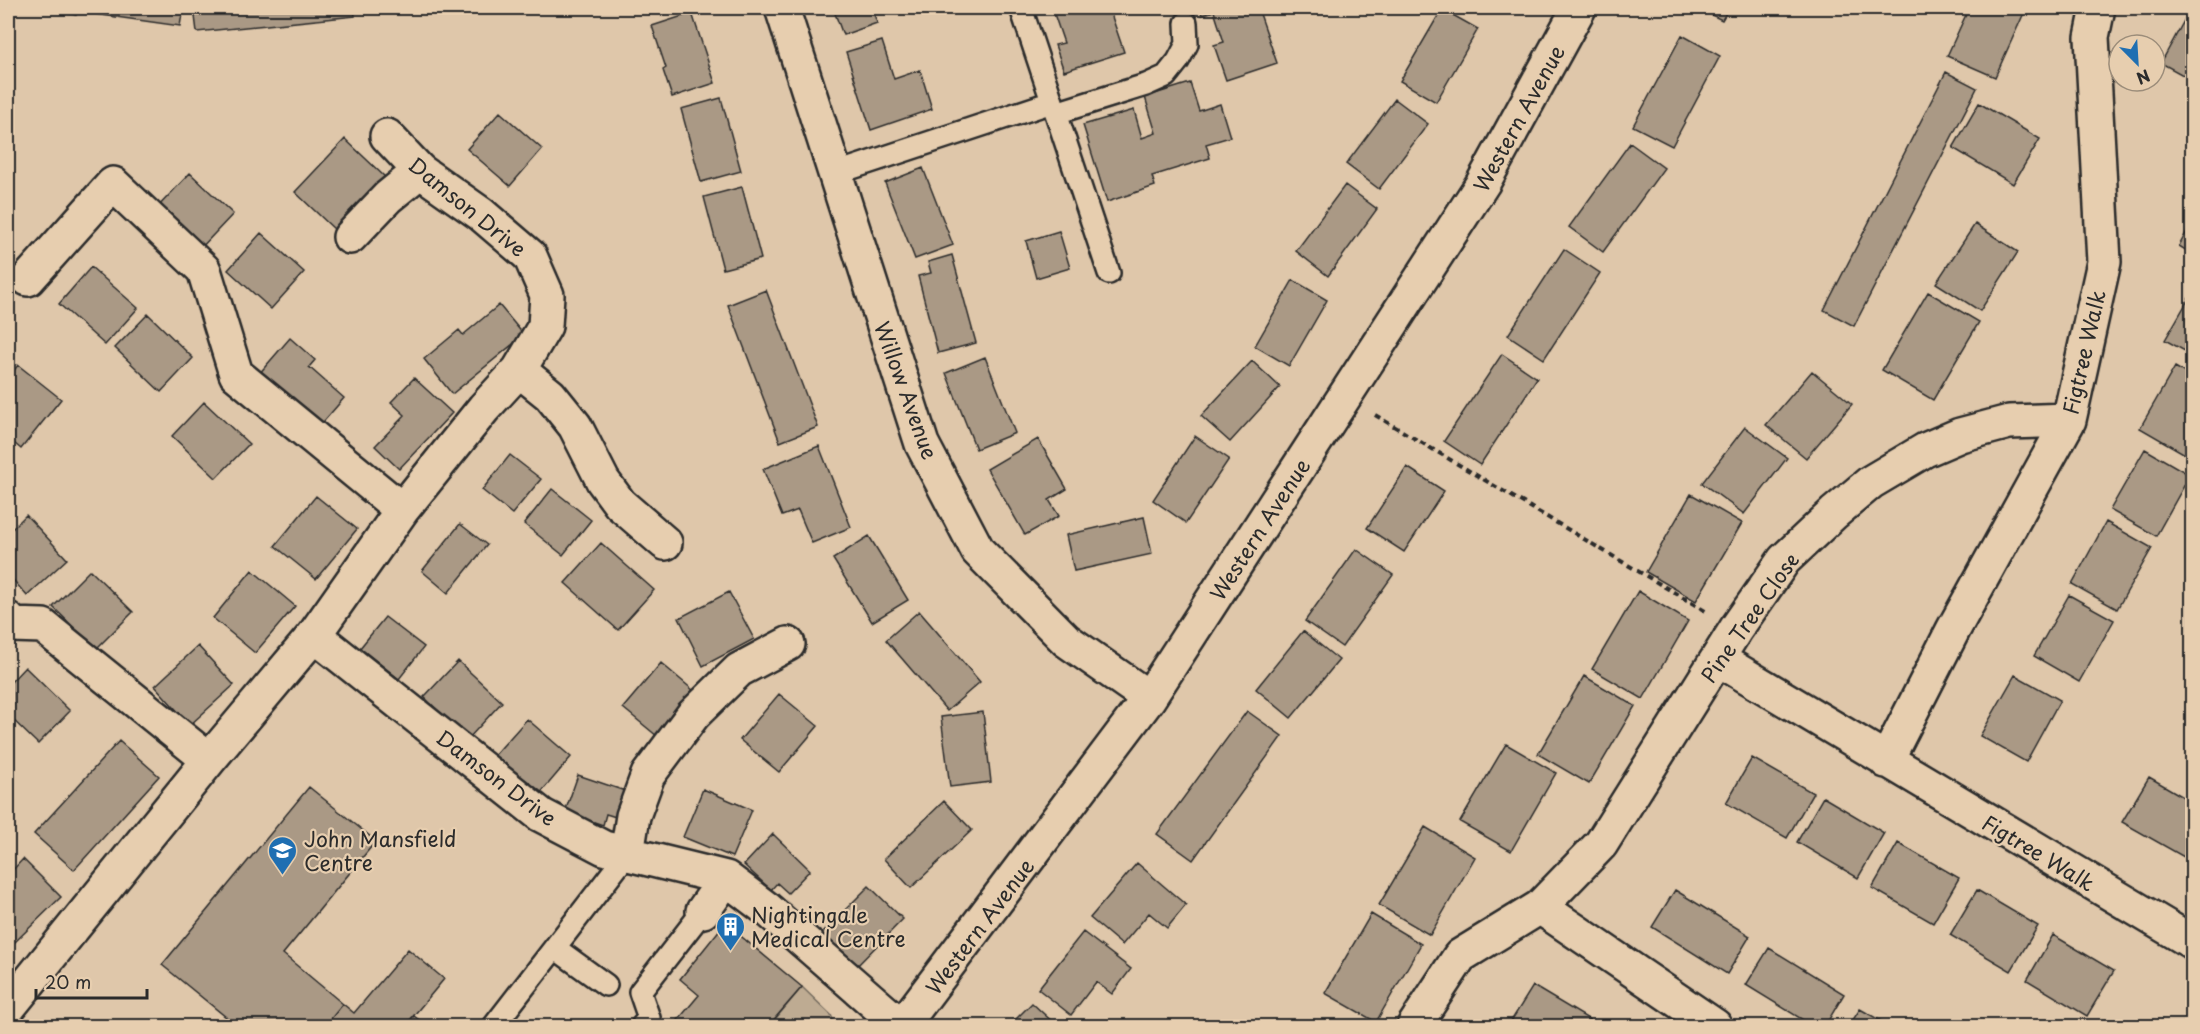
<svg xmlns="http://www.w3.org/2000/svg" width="2200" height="1034" viewBox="0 0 2200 1034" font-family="'Playpen Sans',sans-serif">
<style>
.green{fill:#beab92;stroke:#746b5e;stroke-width:1.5}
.building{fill:#aa9985;stroke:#2b2b2b;stroke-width:1.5}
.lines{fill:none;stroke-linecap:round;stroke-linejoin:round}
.service-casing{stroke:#2b2b2b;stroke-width:26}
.minor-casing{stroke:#2b2b2b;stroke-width:38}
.path{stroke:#2b2b2b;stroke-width:4;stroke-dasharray:6 4.5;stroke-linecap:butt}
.service{stroke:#e7ceaf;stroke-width:21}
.minor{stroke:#e7ceaf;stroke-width:33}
.labels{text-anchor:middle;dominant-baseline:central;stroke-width:4.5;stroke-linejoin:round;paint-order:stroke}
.street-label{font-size:21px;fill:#2b2b2b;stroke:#e7ceaf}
.poi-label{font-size:21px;fill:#2b2b2b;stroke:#e7ceaf;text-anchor:start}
</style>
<rect width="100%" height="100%" fill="#dfc7aa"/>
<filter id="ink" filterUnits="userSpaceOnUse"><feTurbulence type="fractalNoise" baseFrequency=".0167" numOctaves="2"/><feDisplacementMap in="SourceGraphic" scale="12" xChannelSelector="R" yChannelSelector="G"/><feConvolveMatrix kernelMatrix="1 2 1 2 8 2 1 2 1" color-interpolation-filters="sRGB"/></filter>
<g filter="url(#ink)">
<!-- green -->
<path class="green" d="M802 987 831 1015 836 1026H775L772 1023Z"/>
<!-- building -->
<path class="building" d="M43 8H77L76 15Z
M89 8H183L180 26 88 13Z
M194 8H354L355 16 197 32Z
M384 8H433L385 14Z
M833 8H872L877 23 843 35Z
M1052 8H1109L1124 52 1064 71 1055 45 1064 43Z
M1200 8H1258L1277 63 1226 80 1214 45 1224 42 1214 11 1202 15Z
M1697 8H1729L1722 20Z
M1969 8H2012L2024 13 1995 77 1947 56Z
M1442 9 1478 29 1436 102 1400 81Z
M692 13 715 83 672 97 663 70 666 68 652 26Z
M2186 17 2192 21V80L2161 63Z
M1682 35 1720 56 1672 146 1633 126Z
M882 41 894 79 920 70 932 109 871 130 846 52Z
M1946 72 1977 88 1854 326 1824 310Z
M1190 83 1199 111 1220 104 1230 137 1206 144 1210 158 1152 176 1155 186 1107 202 1083 125 1134 110 1142 138 1156 133 1145 97Z
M721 98 741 171 701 182 681 109Z
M1395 99 1428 124 1379 189 1346 164Z
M1979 103 2040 139 2013 184 1953 148Z
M500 112 542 149 510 186 467 149Z
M345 139 385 177 335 230 295 192Z
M1630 143 1664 168 1603 252 1569 227Z
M923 168 953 245 915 259 885 183Z
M190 173 233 214 198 251 154 211Z
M1345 185 1377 209 1328 276 1296 251Z
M742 187 761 259 723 269 704 197Z
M2192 222V254L2179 246Z
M1975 224 2018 252 1980 311 1936 283Z
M1059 231 1070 268 1036 278 1026 241Z
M261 233 304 272 271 309 228 270Z
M1564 249 1600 273 1544 359 1508 335Z
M952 255 976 343 938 353 918 276 931 273 928 262Z
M91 267 138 308 105 345 59 304Z
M1293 280 1327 300 1289 366 1255 346Z
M766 290 818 427 780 442 728 305Z
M1928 292 1979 322 1933 400 1882 370Z
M2192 293V355L2165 340Z
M499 305 524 335 452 394 424 359 459 330 463 335Z
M148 314 193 358 161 392 115 348Z
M290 338 315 360 309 367 344 398 318 428 258 375Z
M1502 354 1537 378 1480 465 1444 441Z
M985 357 1015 433 976 449 946 373Z
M1252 361 1280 387 1230 442 1201 416Z
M18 365 61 399 21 449 8 438V378Z
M2175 367 2192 377V442L2185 454 2140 428Z
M1812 371 1852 404 1806 458 1766 425Z
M414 378 452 413 399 469 375 446 405 415 391 402Z
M204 402 249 444 216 478 172 436Z
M1745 427 1787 458 1744 514 1702 483Z
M1195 436 1229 459 1186 523 1153 500Z
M1038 439 1067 489 1049 500 1059 516 1025 535 987 469Z
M819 446 851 527 812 543 798 510 782 516 763 469Z
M2145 449 2190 475 2156 536 2110 510Z
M510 455 541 479 512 514 482 490Z
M1407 467 1444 491 1404 552 1367 528Z
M552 489 591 520 563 555 524 524Z
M1691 494 1742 523 1696 601 1646 572Z
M316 496 357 529 316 579 275 546Z
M26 515 67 559 27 596 8 574V533Z
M1144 517 1152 554 1074 571 1066 535Z
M2106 522 2152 548 2117 609 2072 584Z
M460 524 487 545 448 593 422 571Z
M869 536 908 600 872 622 833 559Z
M601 543 654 590 618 630 565 583Z
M1356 549 1393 575 1342 647 1305 621Z
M90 570 133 612 96 649 53 607Z
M252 570 295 606 255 653 213 618Z
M1638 591 1688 621 1643 699 1592 669Z
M729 592 754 639 703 666 679 618Z
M2069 595 2114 620 2079 682 2034 656Z
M919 611 980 682 947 711 886 640Z
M385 617 424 647 399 679 360 648Z
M1303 631 1339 660 1291 718 1256 689Z
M198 646 234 685 190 725 155 686Z
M458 661 502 702 468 739 424 697Z
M661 663 700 696 663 741 623 708Z
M25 667 70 711 38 744 8 715V685Z
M2015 675 2060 700 2026 762 1980 736Z
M1584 676 1635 706 1589 784 1538 754Z
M779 694 818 726 779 772 740 740Z
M1247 711 1282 736 1193 860 1157 834Z
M983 712 991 782 950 787 941 717Z
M527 719 571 757 538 796 493 757Z
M119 741 159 776 74 870 34 834Z
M1506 744 1556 773 1511 851 1460 822Z
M1752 758 1813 793 1787 838 1726 803Z
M578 775 628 792 619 818 606 814 603 825 565 812Z
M2149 777 2192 802V842L2184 857 2122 822Z
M309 787 376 841 283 954 343 1004 325 1026H237L162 965Z
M703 789 752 810 732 857 683 837Z
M1823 797 1884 833 1858 878 1797 842Z
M944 801 972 830 911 888 884 859Z
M1425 827 1475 857 1430 935 1379 905Z
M773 834 810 870 788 893 777 883 771 890 744 865Z
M1898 843 1959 878 1933 923 1872 888Z
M23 859 61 897 15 942 8 935V875Z
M1137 863 1186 905 1167 928 1149 913 1122 945 1090 918Z
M869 886 903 919 855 968 821 934Z
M1675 890 1750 936 1727 974 1652 927Z
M1977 890 2038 926 2011 971 1950 935Z
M1371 914 1421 944 1376 1022 1325 993Z
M725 923 802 987 771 1023 775 1026H673L699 995 680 979Z
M1083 932 1131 969 1112 994 1096 982 1071 1015 1038 989Z
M2053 935 2114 971 2087 1016 2027 980Z
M1769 948 1844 994 1825 1026H1813L1746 985Z
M408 949 444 979 405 1026H325L343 1004 354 1013Z
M1533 986 1600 1026H1508Z
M1032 1003 1057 1026H1009Z
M1860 1009 1890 1026H1849Z
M414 1016 427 1026H405Z"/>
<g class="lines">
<defs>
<path id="service" d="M1021 8 1109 273
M1056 113 1146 85 1166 76 1178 61 1187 44 1186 23
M834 174 1052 102
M555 948 606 985
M494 1026 627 854
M642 1026 649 1018 640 992 703 911"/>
<path id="minor" d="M782 8 922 444 978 551 1066 640 1149 698
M387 136 420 171 481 214 530 256 547 295 545 326 519 370 484 408 402 510 314 635 541 815 604 848 726 878 767 909 901 1026
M350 237 388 197 420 171
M28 279 113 184 204 270 236 374 402 510
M519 370 550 395 575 426 603 481 620 504 665 543
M8 619 11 625 43 626 209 760
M1718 659 2192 942
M1886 761 1953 630 2069 420 2104 262 2092 37 2098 8
M627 854 633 816 648 775 693 715 739 670 788 644
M1540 907 1715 1026
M703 911 726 878
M8 1008 209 760 314 635
M902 1026 1149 698 1483 183 1579 8
M1414 1026 1460 956 1540 907 1601 844 1736 629 1784 560 1834 513 1871 482 1925 450 1960 435 2009 422 2069 420"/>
</defs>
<!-- service casing -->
<use href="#service" class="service-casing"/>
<!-- minor casing -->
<use href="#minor" class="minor-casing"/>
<!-- path -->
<path class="path" d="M1375 415 1707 612"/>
<!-- service -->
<use href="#service" class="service"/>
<!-- minor -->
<use href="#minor" class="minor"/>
</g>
</g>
<!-- icons -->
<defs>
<symbol id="university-pin" viewBox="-11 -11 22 30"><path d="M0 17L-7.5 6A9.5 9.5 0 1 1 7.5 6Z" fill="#1f6fb2" stroke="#e7ceaf"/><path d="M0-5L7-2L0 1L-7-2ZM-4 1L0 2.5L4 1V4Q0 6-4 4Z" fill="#fff"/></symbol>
<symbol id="building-pin" viewBox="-11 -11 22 30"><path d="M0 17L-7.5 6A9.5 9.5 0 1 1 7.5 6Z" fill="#1f6fb2" stroke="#e7ceaf"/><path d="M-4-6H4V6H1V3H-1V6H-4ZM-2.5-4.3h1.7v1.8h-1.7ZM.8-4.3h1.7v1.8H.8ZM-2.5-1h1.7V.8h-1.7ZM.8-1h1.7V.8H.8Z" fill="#fff"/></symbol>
</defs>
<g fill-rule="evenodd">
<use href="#university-pin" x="266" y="834" width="33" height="45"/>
<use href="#building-pin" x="714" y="910" width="33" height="45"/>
</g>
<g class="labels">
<!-- street labels -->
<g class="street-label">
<text transform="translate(1518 118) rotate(-61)">Western Avenue</text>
<text transform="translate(468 206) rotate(39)">Damson Drive</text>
<text transform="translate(2083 352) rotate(-77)">Figtree Walk</text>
<text transform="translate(907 390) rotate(70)">Willow Avenue</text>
<text transform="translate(1259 529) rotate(-57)">Western Avenue</text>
<text transform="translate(1749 617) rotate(-55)">Pine Tree Close</text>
<text transform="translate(497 777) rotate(37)">Damson Drive</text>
<text transform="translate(2039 852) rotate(31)">Figtree Walk</text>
<text transform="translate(979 926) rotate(-53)">Western Avenue</text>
</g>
<!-- poi labels -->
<g class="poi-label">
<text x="304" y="838">John Mansfield<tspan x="304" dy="24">Centre</tspan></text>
<text x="751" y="914">Nightingale<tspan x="751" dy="24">Medical Centre</tspan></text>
</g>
</g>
<!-- margin -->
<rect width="2200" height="1034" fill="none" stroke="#e7ceaf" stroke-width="30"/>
<rect x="15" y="15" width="2170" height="1004" fill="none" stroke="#2b2b2b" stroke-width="2" filter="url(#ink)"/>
<!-- north arrow -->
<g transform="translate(2137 63) rotate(156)"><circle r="28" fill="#e7ceaf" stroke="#9c8d7a" stroke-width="1.5"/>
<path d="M0-4.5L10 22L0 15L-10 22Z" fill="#1f6fb2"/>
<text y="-9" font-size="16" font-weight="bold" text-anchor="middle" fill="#2b2b2b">N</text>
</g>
<!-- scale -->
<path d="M36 989v9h111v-9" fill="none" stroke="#2b2b2b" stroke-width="3"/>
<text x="45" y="989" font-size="18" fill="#2b2b2b" stroke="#e7ceaf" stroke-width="4.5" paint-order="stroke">20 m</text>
</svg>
